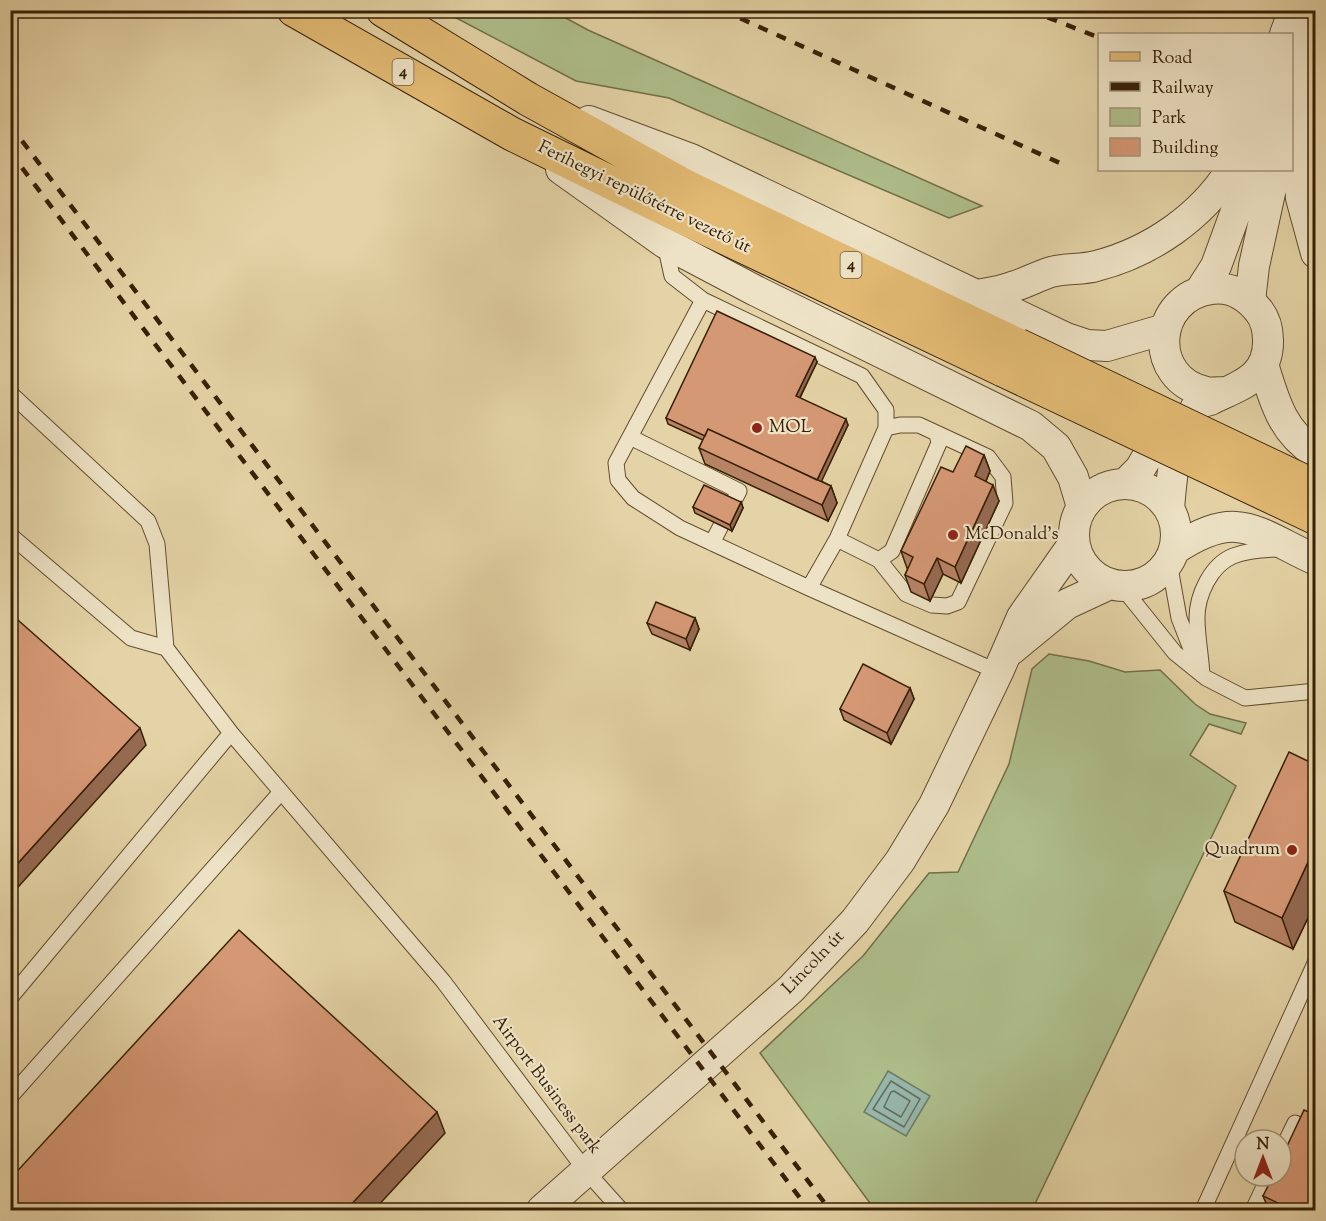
<svg xmlns="http://www.w3.org/2000/svg" width="1326" height="1221" viewBox="0 0 1326 1221" font-family="'Sorts Mill Goudy',serif">
<style>
.green{fill:#aebe8b;stroke:#726f48;stroke-width:1.5}
.water{fill:#96b7ac;stroke:#707b6a;stroke-width:1.5}
.lines{fill:none;stroke-linecap:round;stroke-linejoin:round}
.shore{stroke:#666c59;stroke-width:1.5}
.lane-casing{stroke:#624d2e;stroke-width:17}
.street-casing{stroke:#624d2e;stroke-width:32}
.primary-casing{stroke:#372006;stroke-width:35}
.lane{stroke:#ede2c5;stroke-width:15}
.street{stroke:#ede2c5;stroke-width:30}
.primary{stroke:#e2ba73;stroke-width:33}
.rail{stroke:#372006;stroke-width:4.5;stroke-dasharray:10 10;stroke-linecap:butt}
.primary-bridge-casing{stroke:#372006;stroke-width:35;stroke-linecap:butt}
.primary-bridge{stroke:#e2ba73;stroke-width:33}
.wall{fill:#b78365;stroke:#372006;stroke-width:1.5}
.shaded-wall{fill:#956a52;stroke:#372006;stroke-width:1.5}
.building{fill:#d59875;stroke:#372006;stroke-width:1.5}
.poi-dot{fill:#8f2418;stroke:#ede2c5;stroke-width:2}
.labels{text-anchor:middle;dominant-baseline:central;stroke-width:4.5;stroke-linejoin:round;paint-order:stroke}
.shield{fill:#ede2c5;stroke:#6e5a3f;stroke-width:1.5}
.shield-label{font-size:16px;font-weight:bold;fill:#372006}
.street-label{font-size:18px;fill:#372006;stroke:#ede2c5}
.poi-label{font-size:18px;fill:#372006;stroke:#ede2c5;text-anchor:start}
</style>
<rect width="100%" height="100%" fill="#e4d3a6"/>
<filter id="stains"><feTurbulence type="fractalNoise" baseFrequency=".00333" numOctaves="4"/><feColorMatrix values="0 0 0 0 .2 0 0 0 0 .09 0 0 0 0 .02 0 0 0 .5 -.17"/></filter>
<radialGradient id="worn" r=".72"><stop offset=".6" stop-color="#630" stop-opacity="0"/><stop offset="1" stop-color="#630" stop-opacity=".3"/></radialGradient>
<!-- green -->
<path class="green" d="M443 11H553L588 30 982 206 949 218 669 98 576 81Z
M1049 654 1089 661 1125 672 1160 670 1195 704 1210 714 1246 723 1241 734 1209 724 1190 755 1236 786 1032 1210H875L760 1053 863 956 929 873 958 872 1009 764 1032 669Z"/>
<!-- water -->
<path class="water" d="M888 1071 930 1096 906 1136 864 1112Z"/>
<g class="lines">
<!-- shore -->
<path class="shore" d="M891 1081 920 1099 904 1127 873 1109Z
M894 1091 910 1101 901 1117 884 1107 891 1092Z"/>
<defs>
<path id="lane" d="M665 244 672 276 703 300 862 376 886 410V428L837 539 809 588
M703 300 616 463 618 480 633 498 680 528 809 588 998 672
M10 393 148 521 157 544 166 648 231 733 443 981 586 1171 621 1210
M630 437 739 491 712 543
M10 535 131 638 166 648
M837 539 879 560 906 594 932 605 947 606 958 602 1005 503 1003 477 988 457 919 425H900L886 428
M879 560 892 551 939 443 937 434
M1169 562 1179 618 1198 667
M1122 587 1175 653 1206 678 1245 698 1316 691
M1202 675C1201 656 1197 637 1197 618 1197 595 1211 565 1233 556 1248 550 1265 549 1280 549
M10 998 231 733
M10 1097 281 792
M1281 1152 1295 1123
M1203 1210 1316 961
M1253 1210 1269 1176"/>
<path id="street" d="M1285 34 1294 10
M1316 68 1298 153 1301 198 1316 253
M1294 90 1314 10
M589 121 691 159 1066 338 1087 345 1107 346 1165 329
M561 169 665 243 756 291 1031 426 1056 447 1073 477 1082 507
M1200 291 1216 266 1251 170
M977 295C988 293 1001 291 1012 287 1026 283 1038 276 1051 272 1065 268 1082 270 1096 266 1151 252 1201 217 1231 170
M1250 301 1254 266 1275 170
M1263 364C1274 400 1282 432 1316 453
M1125 484 1140 469 1167 423
M1074 535a51 51 0 1 1 102 0a51 51 0 1 1-102 0Z
M1169 509C1172 473 1173 455 1189 422 1192 417 1194 409 1197 406 1200 403 1206 401 1210 400 1238 386 1269 379 1268 340 1268 330 1265 319 1259 311 1247 296 1231 286 1212 289 1152 297 1147 379 1206 392 1212 393 1218 392 1224 392
M1174 550C1238 507 1255 532 1316 560
M1011 650 1067 604 1110 584
M542 1210 791 989 855 921 900 861 934 805 998 672 1022 617 1074 543"/>
<path id="primary" d="M294 10 512 134 673 213 1003 370
M383 10 528 99 685 186 1018 345"/>
</defs>
<!-- lane casing -->
<use href="#lane" class="lane-casing"/>
<!-- street casing -->
<use href="#street" class="street-casing"/>
<!-- primary casing -->
<use href="#primary" class="primary-casing"/>
<!-- lane -->
<use href="#lane" class="lane"/>
<!-- street -->
<use href="#street" class="street"/>
<!-- primary -->
<use href="#primary" class="primary"/>
<!-- rail -->
<path class="rail" d="M722 10 1062 164
M1029 10 1100 38
M10 125 830 1210
M10 152 809 1210"/>
<defs>
<path id="primary-bridge" d="M1018 345 1316 487
M1003 370 1316 518"/>
</defs>
<!-- primary-bridge casing -->
<use href="#primary-bridge" class="primary-bridge-casing"/>
<!-- primary-bridge -->
<use href="#primary-bridge" class="primary-bridge"/>
</g>
<!-- wall -->
<path class="wall" d="M817 362 800 398 848 425 821 481 831 486 837 503 828 521 705 464 699 448 703 440 668 424 666 418Z
M984 455 990 471 986 481 999 501 961 583 943 574 930 601 911 592 905 575 908 568H907L901 551 953 472Z
M741 502 743 508 732 531 695 513 693 507Z
M695 618 699 629 690 650 652 634 647 623Z
M910 688 914 699 891 744 844 720 840 709Z
M1316 765V901L1293 949 1235 922 1224 891Z
M1263 1196 1316 1210H1269Z"/>
<!-- shaded-wall -->
<path class="shaded-wall" d="M815 357 817 362 798 401 796 396Z
M846 419 848 425 816 493 814 487Z
M984 455 990 471 981 493 975 476Z
M993 485 999 501 961 583 955 567Z
M831 486 837 503 828 521 822 505Z
M741 502 743 508 732 531 730 525Z
M937 558 943 574 930 601 924 584Z
M695 618 699 629 690 650 686 639Z
M910 688 914 699 891 744 887 733Z
M140 728 146 745 10 896V872Z
M1309 860 1316 878V901L1293 949 1282 918Z
M437 1112 445 1133 374 1210H346Z"/>
<!-- building -->
<path class="building" d="M717 311 815 357 796 396 846 419 817 480 708 429 705 436 666 418Z
M708 429 831 486 822 505 699 448Z
M966 446 984 455 975 476 993 485 955 567 937 558 924 584 905 575 913 557 901 551 941 467 953 472Z
M704 485 741 502 730 525 693 507Z
M656 602 695 618 686 639 647 623Z
M10 613 140 728 10 872Z
M863 664 910 688 887 733 840 709Z
M1289 752 1316 765V863L1309 860 1282 918 1224 891Z
M239 930 437 1112 346 1210H10V1179Z
M1304 1110 1316 1115V1210H1293L1263 1196 1273 1176H1281V1159Z"/>
<!-- markers -->
<g class="poi-dot">
<circle cx="757" cy="428" r="6"/>
<circle cx="953" cy="535" r="6"/>
<circle cx="1292" cy="850" r="6"/>
</g>
<g class="labels">
<!-- shield labels -->
<g class="shield">
<rect x="392.5" y="59" width="21" height="26" rx="4.5"/>
<rect x="840.5" y="252" width="21" height="26" rx="4.5"/>
</g>
<g class="shield-label">
<text x="403" y="72">4</text>
<text x="851" y="265">4</text>
</g>
<!-- street labels -->
<g class="street-label">
<text transform="translate(644 198) rotate(26)">Ferihegyi repülőtérre vezető út</text>
<text transform="translate(814 963) rotate(-46)">Lincoln út</text>
<text transform="translate(546 1085) rotate(53)">Airport Business park</text>
</g>
<!-- poi labels -->
<g class="poi-label">
<text x="769" y="428">MOL</text>
<text x="965" y="535">McDonald's</text>
<text x="1280" y="850" text-anchor="end">Quadrum</text>
</g>
</g>
<!-- margin -->
<rect width="1326" height="1221" fill="none" stroke="#e4d3a6" stroke-width="36"/>
<rect x="12" y="12" width="1302" height="1197" fill="none" stroke="#372006" stroke-width="3"/>
<rect x="18" y="18" width="1290" height="1185" fill="none" stroke="#372006" stroke-width="1.5"/>
<!-- legend -->
<rect x="1098" y="33" width="195" height="138" fill="#ede2c5" stroke="#a49479" stroke-width="1.5"/>
<rect x="1110" y="52" width="30" height="9" fill="#e2ba73" stroke="#a49479" stroke-width="1.5"/>
<text x="1152" y="63" font-size="18" fill="#372006">Road</text>
<rect x="1110" y="82" width="30" height="9" fill="#372006" stroke="#a49479" stroke-width="1.5"/>
<text x="1152" y="93" font-size="18" fill="#372006">Railway</text>
<rect x="1110" y="108" width="30" height="18" fill="#aebe8b" stroke="#a49479" stroke-width="1.5"/>
<text x="1152" y="123" font-size="18" fill="#372006">Park</text>
<rect x="1110" y="138" width="30" height="18" fill="#d59875" stroke="#a49479" stroke-width="1.5"/>
<text x="1152" y="153" font-size="18" fill="#372006">Building</text>
<!-- north arrow -->
<g transform="translate(1263 1158)"><circle r="28" fill="#ede2c5" stroke="#a49479" stroke-width="1.5"/>
<path d="M0-4.5L10 22L0 15L-10 22Z" fill="#8f2418"/>
<text y="-9" font-size="16" font-weight="bold" text-anchor="middle" fill="#372006">N</text>
</g>
<rect width="100%" height="100%" filter="url(#stains)"/>
<rect width="100%" height="100%" fill="url(#worn)"/>
</svg>
